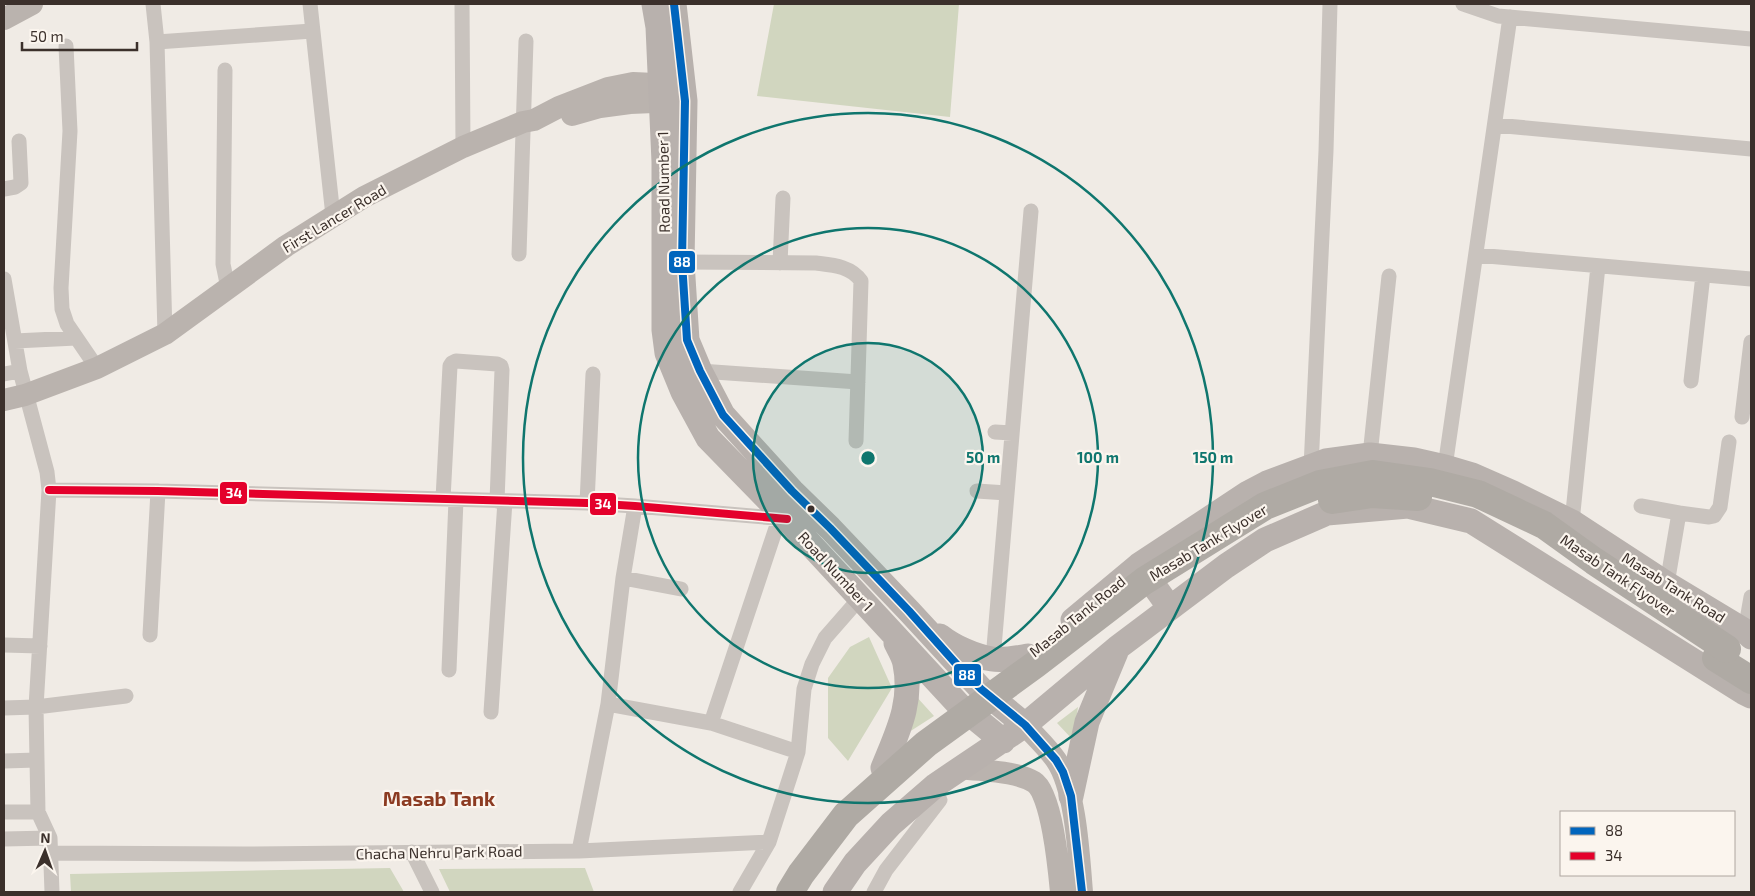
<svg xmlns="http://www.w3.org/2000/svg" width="1755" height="896" viewBox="0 0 1755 896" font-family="'Exo 2',sans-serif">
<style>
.green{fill:#d1d6bf}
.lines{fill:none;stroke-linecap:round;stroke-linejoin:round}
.street{stroke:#c9c3be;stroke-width:15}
.secondary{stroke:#bab3ae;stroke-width:22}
.primary{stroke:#b8b1ad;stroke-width:25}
.highway{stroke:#afaaa4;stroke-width:28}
.highway-bridge{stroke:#afaaa4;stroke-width:28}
.bus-1-casing{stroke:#fbf5ee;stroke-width:11}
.bus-2-casing{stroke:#fbf5ee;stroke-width:11}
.bus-1{stroke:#0065bd;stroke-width:8}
.bus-2{stroke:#e4002b;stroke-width:8}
.ring{fill:none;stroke:#0f766e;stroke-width:2.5}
.bus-dot{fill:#3b302b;stroke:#fbf5ee;stroke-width:2}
.labels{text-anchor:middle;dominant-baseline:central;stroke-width:4.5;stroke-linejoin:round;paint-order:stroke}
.street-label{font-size:15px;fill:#3b302b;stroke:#fbf5ee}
.district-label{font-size:20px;font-weight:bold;fill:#8c3b22;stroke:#fbf5ee}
.centre{fill:#0f766e;stroke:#fbf5ee;stroke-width:2.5}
.ring-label{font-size:15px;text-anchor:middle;font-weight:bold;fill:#0f766e;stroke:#fbf5ee;stroke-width:4.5;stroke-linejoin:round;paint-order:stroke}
.line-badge{stroke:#fbf5ee;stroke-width:2}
.badge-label{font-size:14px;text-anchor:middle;font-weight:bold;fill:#fff}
</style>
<rect width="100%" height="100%" fill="#f0ebe5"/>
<!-- green -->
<path class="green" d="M774 4H959L950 117 757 96Z
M869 637 892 688 848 761 828 738V678L850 647Z
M915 695 934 716 906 734Z
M1078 707 1073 740 1057 723Z
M390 868 404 892H71L70 874Z
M585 868 594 892H450L439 869Z"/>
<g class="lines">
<!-- street -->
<path class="street" d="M153 4 157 42 165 334
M310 4 333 216
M462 4 463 147
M1463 4 1498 16 1751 39
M157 42 312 31
M66 46 70 131 61 288 62 309 67 324 97 368
M225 70 223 264 228 288
M1495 125 1751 149
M4 189 15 187 21 183 19 141
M519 254 526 41
M1476 255 1751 279
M682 262 816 263C832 265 851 266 861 281L856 441
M780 263 783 198
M4 279 20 371 47 472 49 490 36 707 38 812 50 838 52 892
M15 341 76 338
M700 371 858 382
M4 374 20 371
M1691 381 1703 275
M1742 417 1751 342
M995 432 1012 433
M1370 455 1389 276
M1311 467 1326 151 1330 4
M1445 467 1510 17
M49 490 158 491 587 503 635 506 787 519
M977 491 1007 493
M443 499 450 366 452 363 456 361 497 364 501 366 502 370 497 501
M587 503 593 374
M1641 506 1679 513
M779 519 711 723 798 752
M1572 522 1598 266
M623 578 681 589
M1667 584 1679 513 1709 517 1714 516 1720 507 1729 442
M1745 631 1751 597
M150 635 158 491
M4 645 40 646
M993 659 1031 211
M449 670 456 500
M608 704 711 723
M4 708 36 707 126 696
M491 712 505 501
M4 761 37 760
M4 812H38
M4 839 50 838
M579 851 608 704 623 578 635 506
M412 852 432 892
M51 853 243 854 579 851 769 842
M740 892 769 842 798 752 804 689 812 664 825 638 860 598
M874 892 886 870 940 800"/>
<!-- secondary -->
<path class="secondary" d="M4 19 32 4
M572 115 600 107 630 103 678 101
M4 400 25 395 97 368 165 334 286 246 364 197 463 147 523 122 534 120 559 107 608 88 633 83 677 85
M1025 725C1036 737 1048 748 1056 760 1076 789 1079 857 1082 892
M962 768C983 771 1016 771 1034 782 1052 793 1059 871 1061 892"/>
<!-- primary -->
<path class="primary" d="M654 4 658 27 664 162V330L667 353 683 392 708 438 787 519 959 705 1003 741
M674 4 685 101 682 262 687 340 700 371 723 415 792 491 830 528 909 611 981 689 1025 725
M1139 565 1170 608
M1073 620 1139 565 1248 493 1267 483 1326 461 1370 455 1414 460 1445 467 1472 475 1513 493 1572 522 1667 584 1745 631 1751 637
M940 636C954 647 974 656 992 659 1004 661 1017 658 1028 656
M883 768C897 733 913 703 905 664 904 657 899 649 896 643
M1071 796 1087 722 1116 652
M835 892 855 863 891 824 936 785 1025 725 1117 648 1226 566 1265 540 1327 513 1408 506 1471 521 1743 692 1751 696"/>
<!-- highway -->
<path class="highway" d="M1716 658 1751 680"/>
<!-- highway-bridge -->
<path class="highway-bridge" d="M1332 500 1372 494 1418 497
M790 892 801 874 846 815 926 744 1036 664 1144 581 1265 506 1320 484 1373 474 1430 482 1478 494 1544 525 1594 561 1727 649"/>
<defs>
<path id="bus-1" d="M674 4 685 101 682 262 687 340 700 371 723 415 792 491 830 528 909 611 959 667 981 689 1025 725 1056 760 1063 772 1071 796 1082 892"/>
<path id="bus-2" d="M49 490 158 491 587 503 635 506 787 519"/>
</defs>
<!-- bus-1 casing -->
<use href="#bus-1" class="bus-1-casing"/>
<!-- bus-2 casing -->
<use href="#bus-2" class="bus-2-casing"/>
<!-- bus-1 -->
<use href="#bus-1" class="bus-1"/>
<!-- bus-2 -->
<use href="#bus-2" class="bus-2"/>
</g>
<!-- distance rings -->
<circle cx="868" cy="458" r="115" fill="#0f766e" fill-opacity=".12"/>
<g class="ring">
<circle cx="868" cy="458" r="115"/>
<circle cx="868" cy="458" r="230"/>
<circle cx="868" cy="458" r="345"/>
</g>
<!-- markers -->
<circle class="bus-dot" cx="811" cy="509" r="4.5"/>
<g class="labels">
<!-- street labels -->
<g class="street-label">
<text transform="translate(663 182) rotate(-91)">Road Number 1</text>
<text transform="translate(334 218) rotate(-31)">First Lancer Road</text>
<text transform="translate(1208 542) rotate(-31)">Masab Tank Flyover</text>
<text transform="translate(836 571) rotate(47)">Road Number 1</text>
<text transform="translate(1618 575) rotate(34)">Masab Tank Flyover</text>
<text transform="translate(1674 587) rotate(32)">Masab Tank Road</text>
<text transform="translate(1077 616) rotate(-39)">Masab Tank Road</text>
<text transform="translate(439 852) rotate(-1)">Chacha Nehru Park Road</text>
</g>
<!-- district labels -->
<g class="district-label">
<text x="439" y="798">Masab Tank</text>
</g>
</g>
<circle cx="868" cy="458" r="8" class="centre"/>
<g class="ring-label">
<text x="983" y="463">50 m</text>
<text x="1098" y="463">100 m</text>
<text x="1213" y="463">150 m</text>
</g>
<g class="line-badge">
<rect x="668" y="250" width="28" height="24" rx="5" fill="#0065bd"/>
<rect x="219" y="481" width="29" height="24" rx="5" fill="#e4002b"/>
<rect x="589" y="492" width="28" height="24" rx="5" fill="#e4002b"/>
<rect x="953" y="663" width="29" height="24" rx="5" fill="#0065bd"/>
</g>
<g class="badge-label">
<text x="682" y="267">88</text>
<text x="234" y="498">34</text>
<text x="603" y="509">34</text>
<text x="967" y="680">88</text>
</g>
<!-- border -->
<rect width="1755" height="896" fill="none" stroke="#3b302b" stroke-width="10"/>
<!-- legend -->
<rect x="1560" y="811" width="175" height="65" fill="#fbf5ee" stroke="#aea6a0"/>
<rect x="1570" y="827" width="25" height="8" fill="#0065bd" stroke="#aea6a0"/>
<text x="1605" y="836" font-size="15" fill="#3b302b">88</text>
<rect x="1570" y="852" width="25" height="8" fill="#e4002b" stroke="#aea6a0"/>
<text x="1605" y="861" font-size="15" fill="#3b302b">34</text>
<!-- north arrow -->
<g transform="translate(45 851) rotate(2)" stroke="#fbf5ee" stroke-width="4" paint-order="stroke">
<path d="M0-4L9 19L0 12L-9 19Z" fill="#3b302b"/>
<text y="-8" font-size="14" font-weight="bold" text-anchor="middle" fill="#3b302b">N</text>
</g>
<!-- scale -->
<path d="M22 42v8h115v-8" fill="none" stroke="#3b302b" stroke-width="2.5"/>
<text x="30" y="42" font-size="15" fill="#3b302b" stroke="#fbf5ee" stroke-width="4" paint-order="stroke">50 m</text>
</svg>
